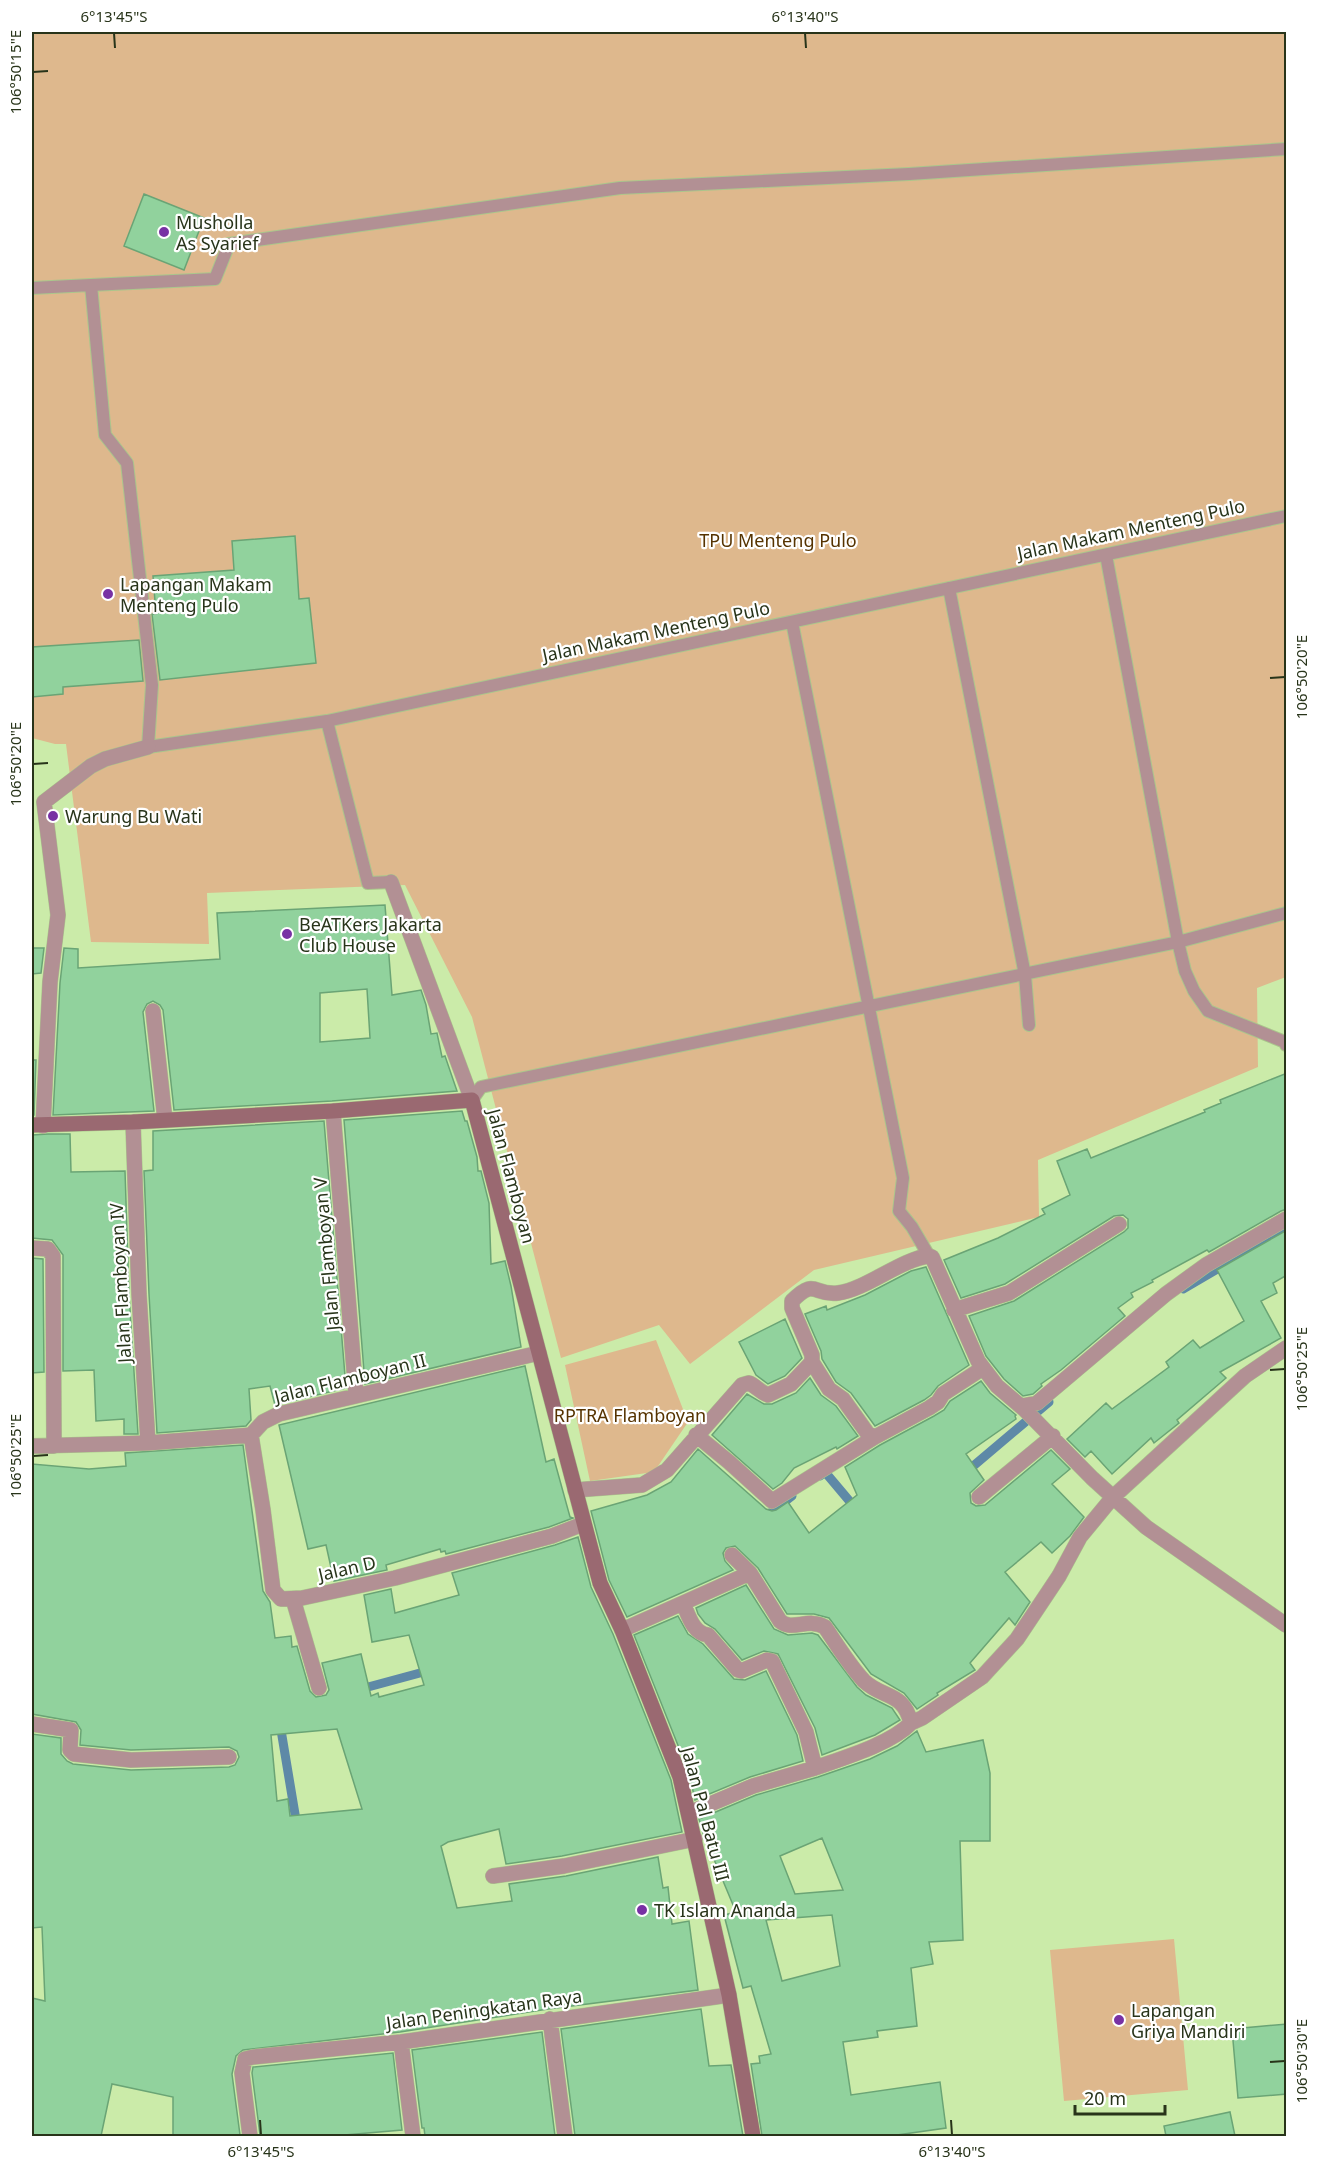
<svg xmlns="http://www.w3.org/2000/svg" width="1318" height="2168" viewBox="0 0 1318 2168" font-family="'Noto Sans',sans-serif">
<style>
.green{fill:#deb88d}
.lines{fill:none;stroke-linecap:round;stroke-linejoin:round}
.stream{stroke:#5e89a7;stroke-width:9}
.building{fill:#91d29d;stroke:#6aa475;stroke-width:1.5;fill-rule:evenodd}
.lane-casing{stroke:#aac68c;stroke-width:14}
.street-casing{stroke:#aac68c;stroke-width:16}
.secondary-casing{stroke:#aac68c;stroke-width:16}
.lane{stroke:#b29094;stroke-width:12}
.street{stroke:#b29094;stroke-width:15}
.secondary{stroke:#9a6971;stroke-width:15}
.ticks{fill:none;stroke:#28341a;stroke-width:2}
.poi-dot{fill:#7831a4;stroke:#fff;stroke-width:2}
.labels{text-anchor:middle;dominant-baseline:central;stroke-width:4.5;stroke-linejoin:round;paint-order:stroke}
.poi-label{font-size:18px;fill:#28341a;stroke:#fff;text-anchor:start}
.street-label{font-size:18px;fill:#28341a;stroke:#fff}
.park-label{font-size:18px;fill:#563300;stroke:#fff}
.neatline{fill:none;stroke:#28341a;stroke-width:2}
.ticks-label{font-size:15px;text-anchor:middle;fill:#28341a}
</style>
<rect width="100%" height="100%" fill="#cbeba9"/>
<!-- green -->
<path class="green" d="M32 32H1286V977L1257 988 1258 1067 1038 1160 1039 1217 814 1270 690 1364 659 1325 561 1358 472 1017 405 885 207 893 209 944 91 942 66 744H55L32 738Z
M656 1340 688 1422 654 1472 590 1481 565 1365Z
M1174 1939 1188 2090 1064 2101 1050 1950Z"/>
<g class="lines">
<!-- stream -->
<path class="stream" d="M1183 1289 1286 1229
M965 1473 1049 1402
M820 1476 825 1472 857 1510
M765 1517 792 1496
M357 1690 431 1670
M280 1724 297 1826"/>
</g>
<!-- building -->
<path class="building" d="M144 194 204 218 184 270 124 246Z
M295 536 299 599 309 598 316 663 160 680 152 614H156L153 576 234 570 232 541Z
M139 640 143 681 63 687V694L32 697V647Z
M385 905 392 995 421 990 426 1005 431 1034 437 1033 442 1057 445 1056 457 1091 332 1101 174 1110 163 1010 160 1005 153 1001 147 1004 143 1012 154 1111 53 1115 60 983 64 948 78 949V968L220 959 217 913ZM367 989 370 1038 320 1042V993Z
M32 948H44L41 973 32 974Z
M32 1060H36L34 1115H32Z
M1287 1073V1209L1281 1211 1209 1252 1207 1250 1152 1280 1153 1282 1131 1293 1133 1297 1118 1308 1125 1316 1061 1370 1041 1384 1042 1386 1033 1394 1023 1396 1004 1379 986 1356 969 1316 1014 1301 1124 1232 1128 1228V1219L1123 1215 1114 1216 1005 1284 961 1298 944 1260 998 1238 1045 1214 1042 1209 1070 1195 1057 1161 1087 1149 1091 1158 1205 1112 1204 1110 1221 1103 1220 1100Z
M462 1111 465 1121H467L477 1157 478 1171H481L489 1203 491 1264 505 1261 511 1286 521 1347 365 1384 344 1120Z
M324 1121 346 1388 275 1405 270 1386 249 1389 251 1420 246 1426 157 1433 149 1294 144 1171 153 1170V1131Z
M48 1134H70L71 1172 125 1171 129 1294 138 1434H124V1419L96 1421 94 1370 63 1371V1255L52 1240 32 1238V1135Z
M1287 1230V1275L1273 1283 1277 1293 1261 1301 1281 1338 1220 1372 1226 1378 1177 1420 1179 1423 1154 1443 1151 1438 1112 1474 1091 1451 1085 1457 1067 1439 1106 1403 1112 1409 1169 1367 1166 1362 1193 1340 1200 1348 1244 1321 1217 1270Z
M32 1258 43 1259 44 1372 32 1373Z
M926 1267 969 1365 938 1386 931 1395 924 1400 875 1426 851 1393 836 1382 822 1359 821 1351 805 1314 826 1306 827 1310 865 1295 911 1271Z
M785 1319 802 1358 785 1376 768 1384 756 1375 739 1342Z
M525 1366 546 1462 554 1459 570 1517 573 1518 549 1527 446 1554 445 1551 441 1552 440 1549 386 1565 387 1570 334 1581 326 1545 308 1549 279 1425Z
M810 1378 821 1395 836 1406 858 1436 837 1449 836 1447 794 1468 782 1483 773 1489 712 1435 747 1394 764 1404H772L796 1393Z
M981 1381 990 1393 1016 1415 1015 1416 1016 1419 966 1454 984 1480 970 1493 971 1503 976 1506 985 1505 1051 1450 1070 1469 1052 1484 1084 1517 1070 1536 1052 1553 1041 1542 1005 1572 1030 1602 1015 1625 1009 1618 970 1663 975 1670 937 1693 938 1695 917 1709 904 1693 871 1674 829 1618 814 1614H787L758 1568 735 1546 726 1548 723 1553 725 1561 733 1570 627 1617 609 1580 591 1511 647 1495 671 1482 698 1449 766 1509 772 1511 776 1510 788 1502 809 1533 857 1495 845 1467 880 1445 934 1416 944 1410 950 1401Z
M243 1445 263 1591 270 1602 275 1638 291 1636 292 1647 297 1646 310 1691 316 1697 326 1695 329 1690 322 1663 361 1654 371 1696 378 1693 379 1697 424 1685 409 1635 372 1642 364 1595 391 1589 395 1613 459 1595 452 1573 555 1545 578 1537 591 1587 613 1634 671 1780 682 1832 562 1856 506 1864 499 1829 448 1842 441 1846 457 1908 512 1901 509 1884 566 1876 658 1857 663 1888 668 1887 672 1924 689 1921 698 1990 548 2009 400 2032 243 2050 236 2056 232 2074 240 2135H173V2097L112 2084 101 2136H32V1998L45 2001 42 1927 32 1928V1734L61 1738V1754L67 1761 73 1764 131 1770 229 1767 235 1765 239 1757 237 1751 229 1747 131 1750 80 1745 81 1730 76 1722 32 1714V1464L89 1469 126 1466 125 1453ZM337 1729 362 1809 290 1816 288 1799 277 1801 271 1735Z
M746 1585 774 1629 788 1635 812 1633 818 1635 857 1687 866 1695 892 1708 900 1720 875 1735 822 1755 815 1728 778 1654 764 1651 742 1660 715 1629 705 1623 698 1614 696 1608Z
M678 1616 688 1634 703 1644 734 1679 745 1680 766 1671 797 1735 803 1761 750 1777 695 1800 689 1773 634 1635Z
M917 1731 926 1752 983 1740 990 1773V1841H960L963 1940 929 1942 933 1964 911 1968 917 2026 877 2031 878 2037 843 2042 851 2095 940 2082 946 2128 890 2136H762L751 2064 760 2063 759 2056 771 2054 751 1986 743 1988 724 1915 736 1912 703 1833 699 1819 756 1795 818 1777 870 1759 897 1746ZM822 1838 843 1890 795 1894 780 1856ZM832 1915 840 1966 782 1981 766 1920Z
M701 2009 709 2066 731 2065 743 2136H575L561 2029Z
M1287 2024V2094L1238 2098 1232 2029Z
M542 2032 555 2136H425L424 2128H422L412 2050Z
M393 2053 402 2130 333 2136 260 2135 252 2073 253 2067Z
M1230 2112 1235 2136H1166L1164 2126Z"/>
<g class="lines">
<defs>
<path id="lane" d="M1286 149 909 174 620 188 229 244 215 279 91 285 105 435 127 463 152 685 148 747 327 721 1286 516
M32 288 91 285
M1106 555 1178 942 1185 971 1194 991 1208 1011 1285 1042 1286 1045
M949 588 1025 975 1029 1025
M792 622 903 1178 899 1211 912 1227 929 1256
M327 721 368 883 391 882
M472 1100 481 1087 1178 942 1286 913"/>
<path id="street" d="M44 802 91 766 105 759 148 747
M391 882 472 1100
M153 1011 165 1120
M333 1111 356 1395
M133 1122 139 1294 148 1443
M43 1126 50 982 58 915 44 802
M32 1248 48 1249 53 1256 54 1446
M954 1310 1009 1293 1119 1224
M812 1362 829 1389 843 1399 868 1434 875 1437
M1022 1406 1037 1403 1166 1294 1206 1265 1286 1219
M251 1435 263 1510 273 1590 281 1599 302 1598 395 1578 552 1536 583 1524
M696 1435 729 1462 772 1501 875 1437 929 1408 938 1402 943 1394 983 1368
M32 1446 148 1443 251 1435 263 1422 279 1414 539 1353
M575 1490 642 1485 667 1470 742 1385 749 1383C756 1386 760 1392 768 1395L791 1384 812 1362V1355L792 1308V1301C816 1277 813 1296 838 1293 867 1289 901 1259 929 1256L932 1257 978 1361 997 1386 1024 1409 1092 1478 1146 1527 1286 1625
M979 1497 1053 1436
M732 1555 750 1573 780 1621C792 1632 808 1617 825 1627 837 1645 849 1665 864 1681 883 1699 903 1691 911 1723 891 1744 843 1758 815 1768
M293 1599 319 1688
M683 1603 750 1573
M622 1630 683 1603C688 1614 693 1634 708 1635L738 1670 741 1671 767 1660 772 1661 806 1732 815 1768 753 1786 689 1813
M911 1723 922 1718 982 1677 1017 1639 1059 1576 1080 1537 1113 1497 1245 1376 1286 1348
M32 1724 71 1730 70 1750 74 1754 131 1760 229 1757
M493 1876 564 1866 695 1839
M550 2019 565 2136
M401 2042 413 2136
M250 2136 242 2073 245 2059 253 2057 401 2042 729 1995"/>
<path id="secondary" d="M32 1125 133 1122 333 1111 472 1100 600 1583 622 1630 680 1777 729 1995 753 2136"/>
</defs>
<!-- lane casing -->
<use href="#lane" class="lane-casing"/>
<!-- street casing -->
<use href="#street" class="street-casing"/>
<!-- secondary casing -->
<use href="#secondary" class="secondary-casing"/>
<!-- lane -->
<use href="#lane" class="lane"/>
<!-- street -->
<use href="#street" class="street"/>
<!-- secondary -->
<use href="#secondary" class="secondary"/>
</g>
<!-- ticks -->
<path class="ticks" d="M114 33 115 48M805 33 806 48M33 72 48 71M1270 678 1285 677M33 764 48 763M1270 1370 1285 1369M33 1456 48 1455M1270 2062 1285 2061M260 2120 261 2135M951 2120 952 2135"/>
<!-- markers -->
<g class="poi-dot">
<circle cx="164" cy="232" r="6"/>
<circle cx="108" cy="594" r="6"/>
<circle cx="53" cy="816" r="6"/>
<circle cx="287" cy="934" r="6"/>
<circle cx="642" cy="1910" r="6"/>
<circle cx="1119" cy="2020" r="6"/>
</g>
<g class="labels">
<!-- poi labels -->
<g class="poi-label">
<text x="176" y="222">Musholla<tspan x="176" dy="21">As Syarief</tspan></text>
<text x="120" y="584">Lapangan Makam<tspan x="120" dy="21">Menteng Pulo</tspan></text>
<text x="65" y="816">Warung Bu Wati</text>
<text x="299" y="924">BeATKers Jakarta<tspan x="299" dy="21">Club House</tspan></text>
<text x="654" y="1910">TK Islam Ananda</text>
<text x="1131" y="2010">Lapangan<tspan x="1131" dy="21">Griya Mandiri</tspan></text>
</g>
<!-- street labels -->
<g class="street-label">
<text transform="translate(1131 529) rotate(-12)">Jalan Makam Menteng Pulo</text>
<text transform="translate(656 631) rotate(-12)">Jalan Makam Menteng Pulo</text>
<text transform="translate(512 1176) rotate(75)">Jalan Flamboyan</text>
<text transform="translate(326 1254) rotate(-95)">Jalan Flamboyan V</text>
<text transform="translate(120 1283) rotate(-93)">Jalan Flamboyan IV</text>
<text transform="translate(350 1378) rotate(-14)">Jalan Flamboyan II</text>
<text transform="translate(347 1568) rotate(-13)">Jalan D</text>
<text transform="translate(706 1814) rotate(75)">Jalan Pal Batu III</text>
<text transform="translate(484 2009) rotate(-8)">Jalan Peningkatan Raya</text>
</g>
<!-- park labels -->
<g class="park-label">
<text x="778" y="540">TPU Menteng Pulo</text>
<text x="630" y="1415">RPTRA Flamboyan</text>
</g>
</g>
<!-- border -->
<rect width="1318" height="2168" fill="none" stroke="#ffffff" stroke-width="66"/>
<!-- scale -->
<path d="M1075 2105v9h90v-9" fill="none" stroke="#28341a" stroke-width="3"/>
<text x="1084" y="2105" font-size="18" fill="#28341a" stroke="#ffffff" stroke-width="4.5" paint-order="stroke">20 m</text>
<rect x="33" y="33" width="1252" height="2102" class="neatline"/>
<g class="ticks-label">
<text x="114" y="22">6°13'45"S</text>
<text x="805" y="22">6°13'40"S</text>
<text transform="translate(16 72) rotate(-90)" y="5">106°50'15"E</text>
<text transform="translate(1302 677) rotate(-90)" y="5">106°50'20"E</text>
<text transform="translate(16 764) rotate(-90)" y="5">106°50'20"E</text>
<text transform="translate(1302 1369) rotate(-90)" y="5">106°50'25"E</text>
<text transform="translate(16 1456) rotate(-90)" y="5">106°50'25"E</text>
<text transform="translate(1302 2061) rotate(-90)" y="5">106°50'30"E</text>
<text x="261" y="2157">6°13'45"S</text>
<text x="952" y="2157">6°13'40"S</text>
</g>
</svg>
